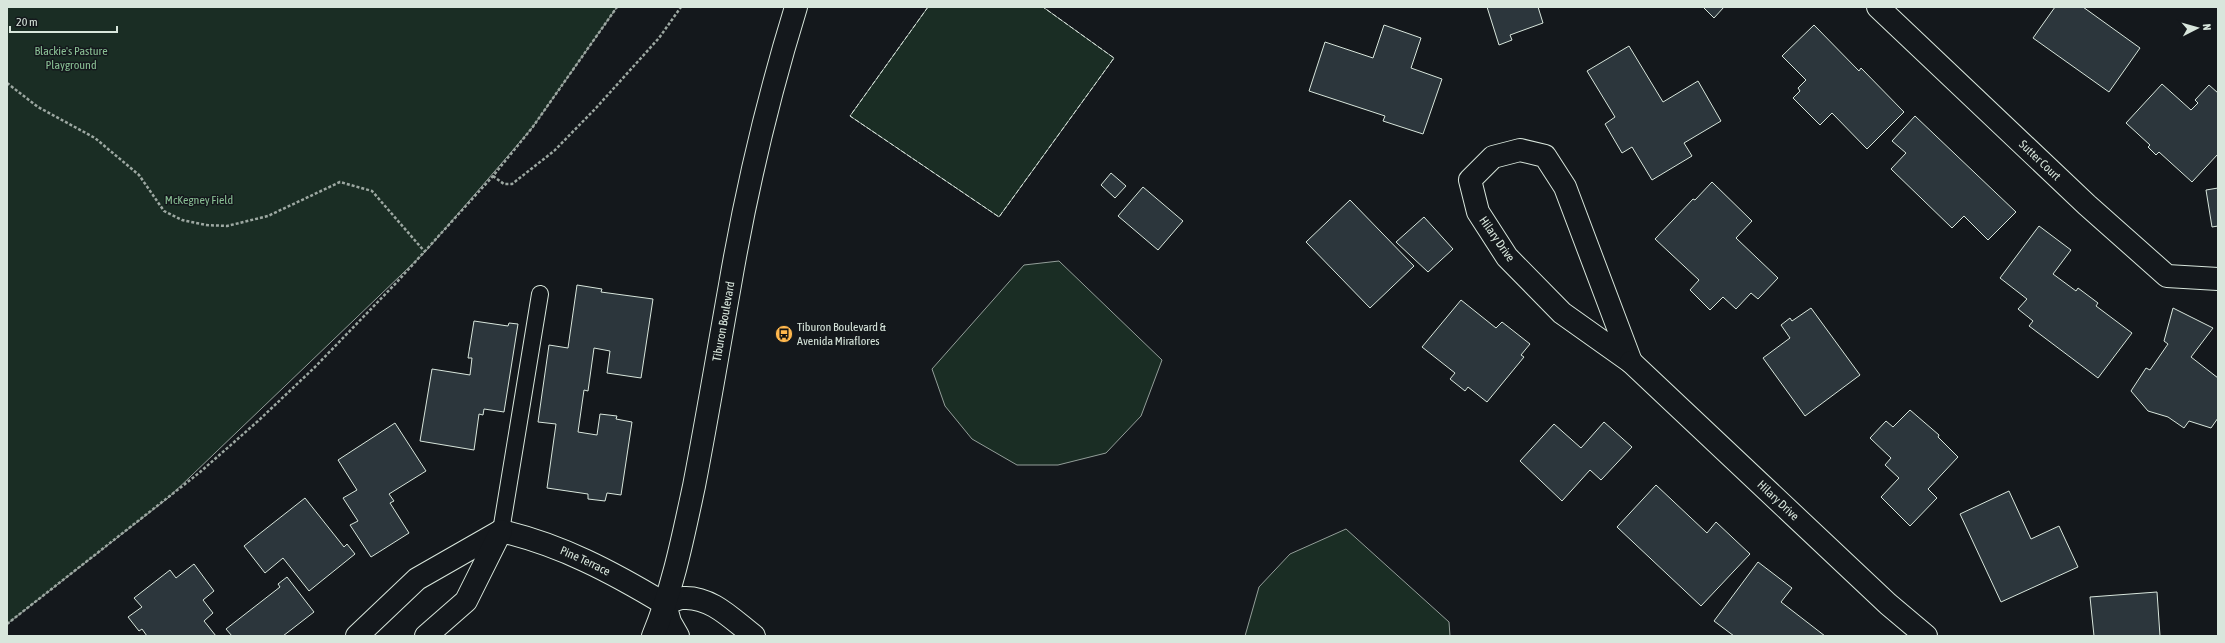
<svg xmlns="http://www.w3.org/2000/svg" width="2225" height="643" viewBox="0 0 2225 643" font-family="'Asap Condensed',sans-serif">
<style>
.green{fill:#1a2d24;stroke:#939e99}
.building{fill:#2c363c;stroke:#d8e6dc}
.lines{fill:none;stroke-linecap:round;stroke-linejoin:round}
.service-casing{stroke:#d8e6dc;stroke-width:18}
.minor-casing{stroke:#d8e6dc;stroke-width:24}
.tertiary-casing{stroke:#d8e6dc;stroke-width:24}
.secondary-casing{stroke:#d8e6dc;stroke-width:24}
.path{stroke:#9da8a2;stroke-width:2.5;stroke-dasharray:3 2;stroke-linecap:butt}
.service{stroke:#14181c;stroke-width:16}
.minor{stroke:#14181c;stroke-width:22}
.tertiary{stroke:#14181c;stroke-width:22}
.secondary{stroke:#14181c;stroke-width:22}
.fence{stroke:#d8e6dc;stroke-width:1;stroke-dasharray:5 2;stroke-linecap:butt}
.labels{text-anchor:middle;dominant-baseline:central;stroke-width:3;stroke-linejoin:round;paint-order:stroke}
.park-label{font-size:12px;fill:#8ac095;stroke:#14181c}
.street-label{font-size:12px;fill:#d8e6dc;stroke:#14181c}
.poi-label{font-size:12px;fill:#d8e6dc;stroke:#14181c;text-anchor:start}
</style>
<rect width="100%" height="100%" fill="#14181c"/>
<!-- green -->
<path class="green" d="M7 7H617L532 128 425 252 168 498 7 624Z
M928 7H1043L1114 58 999 217 850 116Z
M1059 261 1162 360 1141 416 1106 453 1058 465H1017L972 439 945 406 932 369 1024 265Z
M1346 529 1449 622 1450 636H1245L1259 587 1290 554Z"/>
<!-- building -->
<path class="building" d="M1487 7H1538L1543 23 1510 35 1512 40 1499 45Z
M1703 7H1724L1714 18Z
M2055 7H2083L2140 48 2109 92 2033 38Z
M1384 25 1421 38 1411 68 1442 79 1423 134 1383 121 1385 116 1309 91 1325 42 1373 58Z
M1814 25 1859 71 1861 68 1904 112 1867 149 1832 113 1820 125 1793 98 1800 91 1798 88 1806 80 1782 56Z
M1629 46 1663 102 1698 81 1721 121 1684 143 1692 156 1652 180 1632 147 1622 153 1605 124 1615 117 1587 71Z
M2162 84 2191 110 2198 103 2195 100 2209 85 2218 93V154L2192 182 2159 152 2156 155 2148 147 2150 145 2126 123Z
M1915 116 2016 212 1988 240 1964 216 1952 228 1891 169 1906 153 1892 141Z
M1111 173 1126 186 1115 198 1101 185Z
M1712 182 1752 221 1736 238 1778 278 1758 299 1751 293 1736 309 1723 297 1710 310 1690 290 1699 280 1655 239 1693 199 1695 200Z
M1143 187 1183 221 1158 250 1118 216Z
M2218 188V226L2212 227 2206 190Z
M1350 200 1414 266 1370 308 1306 242Z
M1424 217 1453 249 1428 272 1396 242Z
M2039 226 2071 250 2053 274 2076 291 2078 288 2098 303 2096 306 2132 333 2098 378 2029 326 2033 321 2018 309 2027 299 2000 278Z
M577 285 602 289 601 292 653 299 641 378 607 373 610 351 594 348 588 391 584 390 578 432 597 435 600 414 617 416 616 419 632 422 621 495 607 493 605 501 588 499V494L547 488 556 424 538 422 549 345 568 348Z
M1461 300 1496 328 1502 322 1530 344 1521 355 1524 357 1487 402 1468 387 1465 391 1450 379 1455 373 1422 347Z
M1811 308 1860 375 1805 416 1763 358 1790 338 1781 325 1790 318 1792 321Z
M2173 308 2213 328 2191 357 2218 378V418L2211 428 2189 421 2184 428 2168 417 2148 411 2131 391 2146 368 2150 370 2168 344 2164 341Z
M474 321 508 326 509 323 518 324 504 412 484 409 483 415 479 414 474 450 420 441 432 369 470 375 472 358H468Z
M1910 410 1939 435 1938 437 1958 457 1928 489 1937 498 1910 526 1881 497 1899 478 1885 465 1891 458 1870 438 1886 421 1893 427Z
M1604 422 1632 447 1601 480 1590 470 1562 501 1520 461 1554 424 1581 448Z
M395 423 426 471 389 494 394 501 390 503 409 533 371 557 350 525 358 521 343 498 357 490 338 460Z
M1656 485 1707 533 1716 522 1750 554 1701 606 1617 527Z
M2009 491 2031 539 2059 526 2078 567 2001 602 1960 514Z
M305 498 344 547 347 544 355 554 309 591 283 558 265 573 244 546Z
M1758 562 1792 588 1781 602 1825 636H1734L1714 621Z
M194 564 214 591 203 600 213 613 204 621 216 636H147L142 629 139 631 128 617 142 607 134 598 170 570 176 578Z
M287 577 314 612 283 636H232L226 629 280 587 278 584Z
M2157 592 2160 636H2094L2090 597Z"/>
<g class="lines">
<defs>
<path id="service" d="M501 531 540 294"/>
<g id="minor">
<path id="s1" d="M1878 7 2087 205 2167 276 2218 279"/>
<path d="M1520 150 1545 156 1565 187 1631 362 1562 313 1507 257 1478 212 1470 180 1493 157Z"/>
<path id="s2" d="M1631 362 1888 604 1926 636"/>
<path id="s3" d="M357 636 417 579 501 531C561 545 612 572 665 604"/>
<path d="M426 636 466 601 501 531"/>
</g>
<path id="tertiary" d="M678 636 670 622 665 604C671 602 677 598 683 598 711 596 733 620 754 636"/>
<g id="secondary">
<path id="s4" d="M653 636C673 588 683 537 694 486 707 419 718 352 730 285 746 191 768 98 796 7"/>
</g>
</defs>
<!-- service casing -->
<use href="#service" class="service-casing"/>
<!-- minor casing -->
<use href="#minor" class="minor-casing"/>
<!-- tertiary casing -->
<use href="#tertiary" class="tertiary-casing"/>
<!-- secondary casing -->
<use href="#secondary" class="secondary-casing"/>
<!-- path -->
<path class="path" d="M7 83 38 107 95 138 139 175 164 211 182 220 206 225 227 226 268 216 340 182 372 191 425 252
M493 176 504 184H512L554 151 596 108 659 38 681 7
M7 624 199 473 258 421 315 367 397 282 493 176 532 128 617 7"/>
<!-- service -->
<use href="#service" class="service"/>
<!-- minor -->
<use href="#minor" class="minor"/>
<!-- tertiary -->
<use href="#tertiary" class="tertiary"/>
<!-- secondary -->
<use href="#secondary" class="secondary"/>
<!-- fence -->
<path class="fence" d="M928 7 850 116 999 217 1114 58 1043 7"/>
</g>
<!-- icons -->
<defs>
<symbol id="bus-disc" viewBox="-11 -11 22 22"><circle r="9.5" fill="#ffb74d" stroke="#14181c"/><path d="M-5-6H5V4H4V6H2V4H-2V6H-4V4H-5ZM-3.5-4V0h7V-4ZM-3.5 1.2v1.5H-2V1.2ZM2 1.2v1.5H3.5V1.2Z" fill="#111"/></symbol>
</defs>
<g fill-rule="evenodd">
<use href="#bus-disc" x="774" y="324" width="20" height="20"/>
</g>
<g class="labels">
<!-- park labels -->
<g class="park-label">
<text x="71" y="51">Blackie's Pasture<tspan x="71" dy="14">Playground</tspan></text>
<text x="199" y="200">McKegney Field</text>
</g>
<!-- street labels -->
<g class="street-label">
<text stroke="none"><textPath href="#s1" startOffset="223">Sutter Court</textPath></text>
<text transform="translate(1497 239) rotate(55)">Hilary Drive</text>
<text stroke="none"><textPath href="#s4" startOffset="323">Tiburon Boulevard</textPath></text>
<text stroke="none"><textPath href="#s2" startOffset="202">Hilary Drive</textPath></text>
<text stroke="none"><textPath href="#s3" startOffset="269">Pine Terrace</textPath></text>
</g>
<!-- poi labels -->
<g class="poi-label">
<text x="797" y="327">Tiburon Boulevard &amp;<tspan x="797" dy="14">Avenida Miraflores</tspan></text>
</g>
</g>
<!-- border -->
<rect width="2225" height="643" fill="none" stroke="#d8e6dc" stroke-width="16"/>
<!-- north arrow -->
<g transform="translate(2197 28) rotate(84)" stroke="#14181c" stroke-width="3" paint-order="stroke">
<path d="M0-3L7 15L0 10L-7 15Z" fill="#d8e6dc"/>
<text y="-6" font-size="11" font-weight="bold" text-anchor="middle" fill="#d8e6dc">N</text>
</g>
<!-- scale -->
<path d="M10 26v6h107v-6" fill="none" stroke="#d8e6dc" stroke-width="2"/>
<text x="16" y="26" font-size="12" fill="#d8e6dc" stroke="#14181c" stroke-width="3" paint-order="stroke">20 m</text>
</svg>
